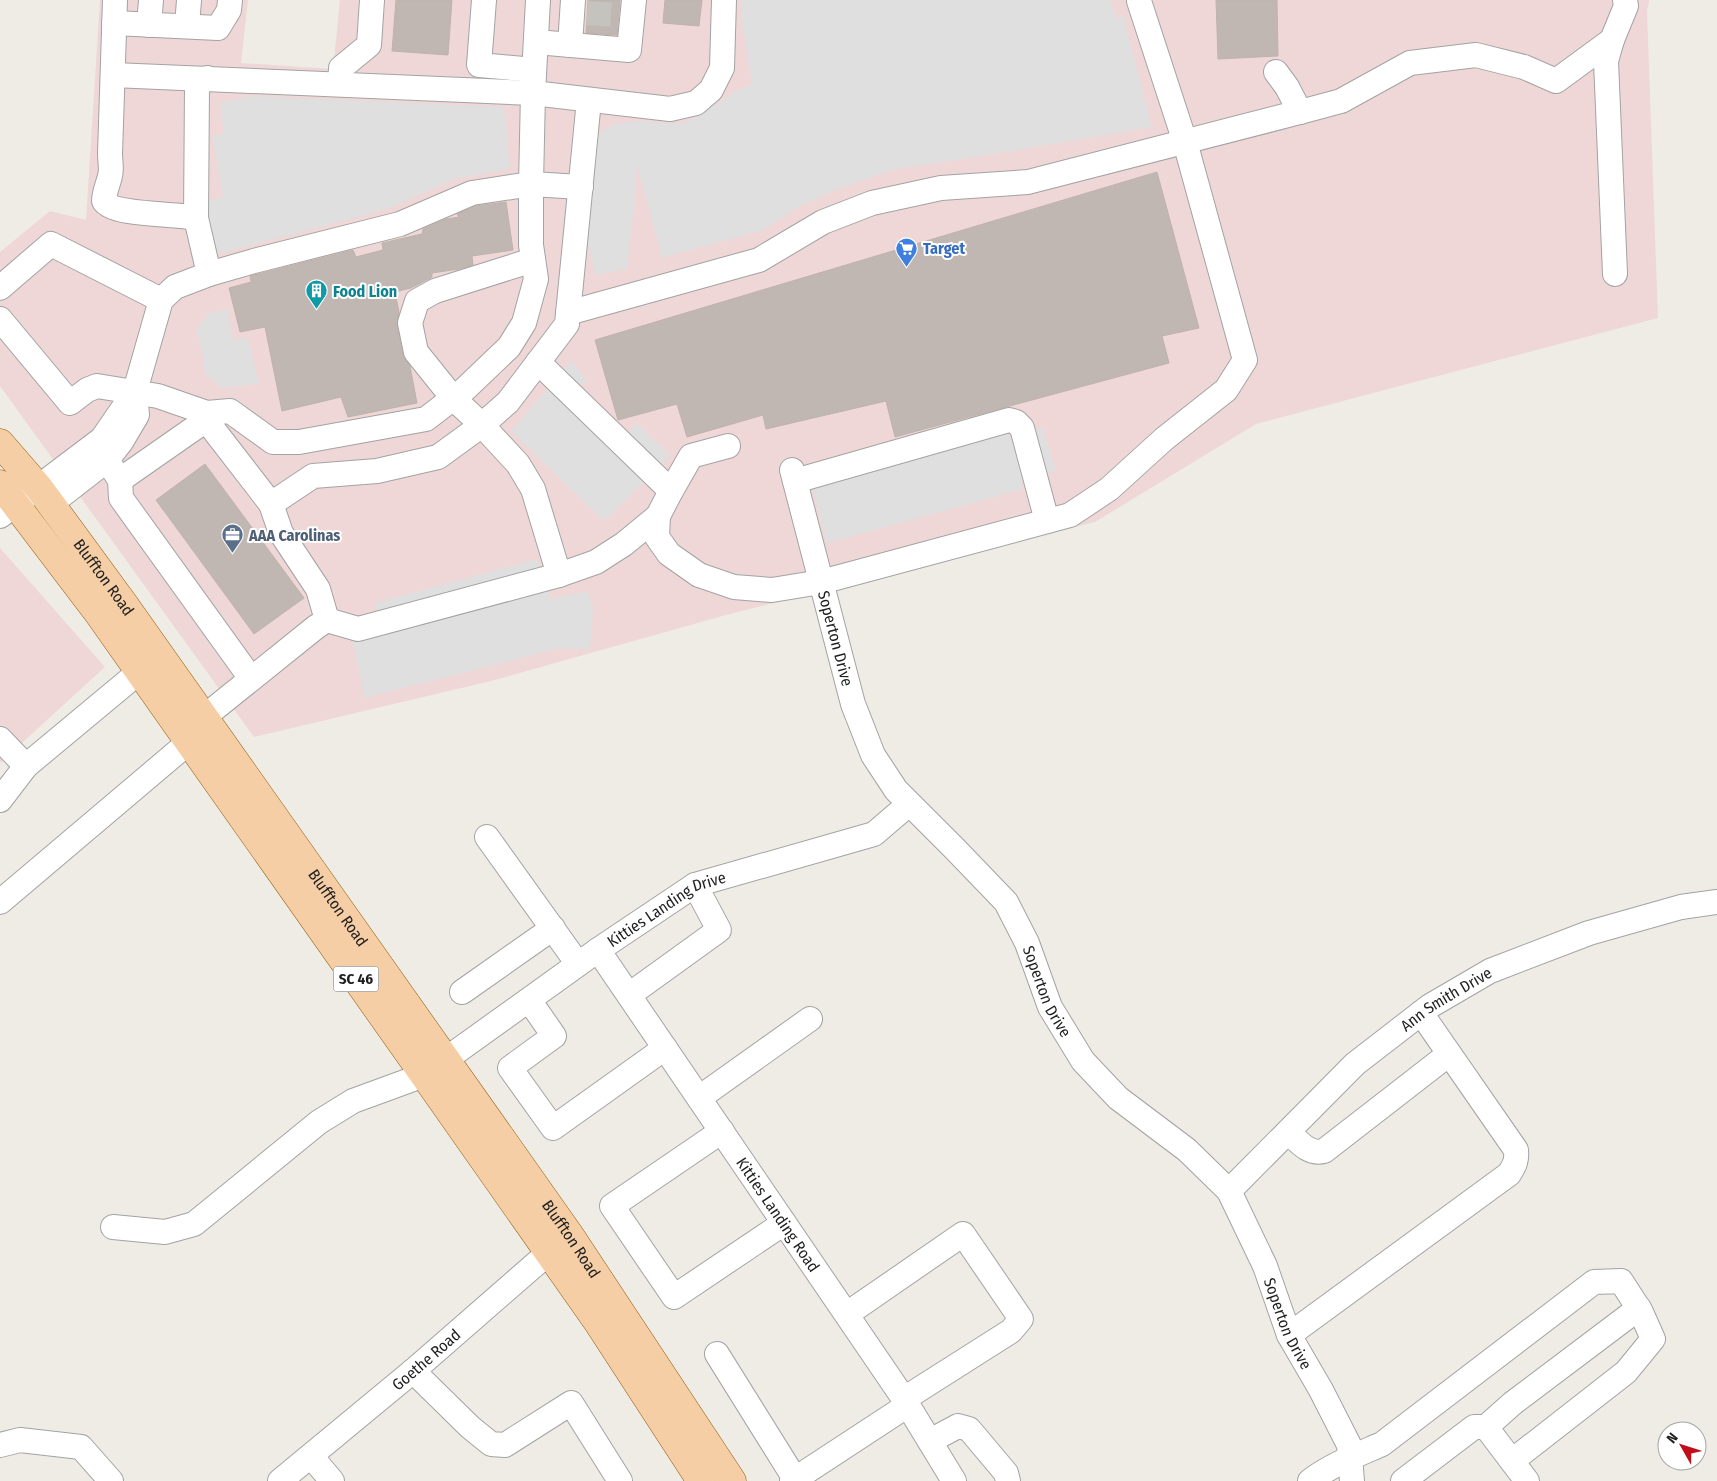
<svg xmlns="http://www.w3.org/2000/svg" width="1717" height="1481" viewBox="0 0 1717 1481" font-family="'Fira Sans Condensed',sans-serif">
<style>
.commercial{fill:#efd7d7}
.parking{fill:#dfdfdf}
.building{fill:#c0b7b3;stroke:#c0b2aa}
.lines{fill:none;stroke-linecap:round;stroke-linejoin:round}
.minor-tunnel{stroke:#c5c3be;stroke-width:24;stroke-dasharray:24 12;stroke-linecap:butt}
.minor-casing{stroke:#a3a3a3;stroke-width:26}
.major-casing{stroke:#905b0b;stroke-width:29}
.minor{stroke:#fff;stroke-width:24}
.major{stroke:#f5cea5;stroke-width:28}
.labels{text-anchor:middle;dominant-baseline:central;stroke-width:4;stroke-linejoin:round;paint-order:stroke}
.shield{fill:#fff;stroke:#626262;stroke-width:1}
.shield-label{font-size:15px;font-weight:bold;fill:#1f1f1f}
.shop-label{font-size:16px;font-weight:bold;fill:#366cbe;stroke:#fff;text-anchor:start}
.culture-label{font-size:16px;font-weight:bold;fill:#0d838f;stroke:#fff;text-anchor:start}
.service-label{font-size:16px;font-weight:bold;fill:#4e5e75;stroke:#fff;text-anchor:start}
.street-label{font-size:16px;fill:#1f1f1f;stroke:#fff}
</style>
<rect width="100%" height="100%" fill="#efece6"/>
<!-- commercial -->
<path class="commercial" d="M100 0H248L241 63 333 69 340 0H1649L1647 11 1658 318 1256 424 1095 522 726 615 491 681 254 737 0 386V252L50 211 86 220Z
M0 548 105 667 0 763Z"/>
<!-- parking -->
<path class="parking" d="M742 0H1110L1117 19 1123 15 1152 127 982 156 895 169 846 186 802 205 763 230 662 258 638 169 636 168 634 207 627 269 595 275 587 236 594 142 604 130 617 123 641 121 681 124 699 116 734 92 752 84 741 15Z
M250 96 504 107 510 169 455 179 387 209 217 254 205 201 223 197 212 135 224 134 220 103Z
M227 309 233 340 248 338 259 384 222 388 206 375 197 329 208 314Z
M571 361 587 380 578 390 627 435 636 423 671 456 604 521 511 431Z
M1042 428 1056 470 1021 482 1023 489 827 543 811 484 1007 431 1010 437Z
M537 559 551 599 588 591 593 608 590 649H556L365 698 352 640 354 622 378 614 375 603Z"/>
<!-- building -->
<path class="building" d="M396 0H452L448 55 392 51Z
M588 0H620L617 35 586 33Z
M665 0H702L699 26 663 23Z
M1216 0H1277L1278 56 1218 59Z
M1157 172 1199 328 1162 336 1169 363 895 437 886 401 766 429 763 415 687 437 677 404 618 420 595 340Z
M506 202 513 250 472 256 473 265 459 269 432 273V277L411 288 395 292 399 312 397 326 403 355 410 366 417 403 348 417 341 397 282 411 265 327 240 332 229 288 251 282 250 276 353 250 356 257 383 250 382 243 422 234 423 229 446 219 459 217 457 214 476 206Z
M205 464 304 598 254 634 156 500Z"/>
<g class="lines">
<!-- minor-tunnel -->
<path class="minor-tunnel" d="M587 13 619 15"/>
<defs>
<g id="minor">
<path d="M115 0 110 154C110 161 112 169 110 176 108 185 104 192 104 201 114 216 176 213 196 218"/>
<path d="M484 0 479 65 534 70"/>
<path d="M114 23 218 28 229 10 230 0"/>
<path d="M149 25 151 0"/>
<path d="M187 26 189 0"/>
<path d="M536 42 629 50 634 0"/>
<path d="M570 45 573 0"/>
<path d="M1276 72 1287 87 1300 112"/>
<path d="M113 75 533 93 670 109 696 103 711 90 722 68 724 0"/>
<path d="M207 78 197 86 196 218 209 274"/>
<path d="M340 84 341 68 369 45 372 0"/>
<path d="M533 260 435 291 417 301 410 323 416 352 453 398 482 425 518 464 533 489 559 575"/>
<path d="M1615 274 1606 61 1612 40 1626 6 1625 0"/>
<path d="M0 288 51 244 161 300"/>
<path d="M568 313 759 260 823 222 872 203 941 188 1028 182 1300 112 1341 101 1410 63 1476 55 1524 67 1556 81 1612 40"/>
<path d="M0 319 70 403 87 390 97 386 158 396 207 413 213 429 271 504 313 476 377 471 438 457 482 425 508 402 567 324 589 100"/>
<path d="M538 362 671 491 658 516 657 537 669 554 699 575 734 587 772 590 821 582 1070 515 1109 489 1164 439 1226 390 1245 360 1185 142 1139 1"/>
<path d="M112 468 120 480 121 498 247 673 252 678"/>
<path id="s1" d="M792 470 853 704 873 755 896 790 955 849 1006 902 1027 943 1050 1007 1083 1061 1118 1098 1187 1150 1229 1191 1265 1266 1289 1335 1321 1390 1349 1445 1352 1481"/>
<path d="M120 480 196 427 207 413 230 411 273 442H299L426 419 465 389 509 347 524 323 536 279 531 245V184L533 93 538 0"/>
<path d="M795 481 1009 420 1016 422 1022 428 1047 521"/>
<path d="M39 488 62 495 107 460 121 442 137 415 135 391 161 300 175 287 209 274 254 261 400 224 472 193 531 184 581 187"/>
<path d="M671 491 691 456 728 446"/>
<path d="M271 504 281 533 318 589 327 620"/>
<path d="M0 516 102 439 135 391"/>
<path d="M204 717 316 627 327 620 358 629 559 575 596 562 624 544 658 516"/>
<path d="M0 739 26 766"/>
<path d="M0 800 26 766 139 672"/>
<path d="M487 837 578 964"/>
<path d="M0 902 189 742"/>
<path id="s2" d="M598 950 904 1399 954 1481"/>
<path d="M462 992 553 928"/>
<path d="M629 995 719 930 695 885"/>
<path d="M529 1000 554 1036 510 1068 553 1128 665 1048"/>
<path d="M699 1098 810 1019"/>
<path d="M722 1131 612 1206 674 1297 784 1223"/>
<path d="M1288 1132C1299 1142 1309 1155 1324 1151L1449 1054"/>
<path id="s3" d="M1229 1191 1355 1064 1430 1006 1490 971 1589 933 1681 907 1717 902"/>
<path id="s4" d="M113 1227 165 1232 194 1224 319 1122 353 1101 424 1075 598 950 695 885 874 834 909 804"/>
<path d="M847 1314 963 1234 1021 1319 1011 1331 904 1399"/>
<path d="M1289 1335 1509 1174C1515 1165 1517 1160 1516 1150L1421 1013"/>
<path d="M717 1354 795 1479"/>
<path d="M413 1371 470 1427 491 1444 505 1445 571 1403 620 1481"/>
<path d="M1486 1427 1513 1403 1639 1308"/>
<path d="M930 1441 958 1426 969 1429 1006 1473 1008 1481"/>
<path d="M0 1445 20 1440 81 1447 111 1481"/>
<path d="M311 1456 332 1481"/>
<path id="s5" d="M280 1481 413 1371 562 1241"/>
<path d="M792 1481 908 1405"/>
<path d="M1310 1481C1331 1465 1357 1455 1382 1444L1594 1282 1621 1281 1641 1312 1653 1339 1626 1372 1512 1461"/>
<path d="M1403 1481 1474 1427H1486L1527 1481"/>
</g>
<g id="major">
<path id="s6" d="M0 443 39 488 124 604 569 1234 732 1481"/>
<path d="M0 484 98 613 424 1075 599 1324 701 1481"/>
</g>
</defs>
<!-- minor casing -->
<use href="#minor" class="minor-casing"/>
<!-- major casing -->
<use href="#major" class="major-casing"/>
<!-- minor -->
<use href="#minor" class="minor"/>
<!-- major -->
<use href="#major" class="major"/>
</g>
<!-- icons -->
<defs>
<symbol id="supermarket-pin" viewBox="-11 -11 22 30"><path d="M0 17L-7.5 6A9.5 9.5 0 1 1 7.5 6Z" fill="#3f7fe0" stroke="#fff"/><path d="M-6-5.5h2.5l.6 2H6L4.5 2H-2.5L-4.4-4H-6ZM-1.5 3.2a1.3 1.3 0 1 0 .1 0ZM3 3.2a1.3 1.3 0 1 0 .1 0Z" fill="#fff"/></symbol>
<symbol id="building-pin" viewBox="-11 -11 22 30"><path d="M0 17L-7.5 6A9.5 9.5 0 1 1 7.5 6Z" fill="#0f9aa8" stroke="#fff"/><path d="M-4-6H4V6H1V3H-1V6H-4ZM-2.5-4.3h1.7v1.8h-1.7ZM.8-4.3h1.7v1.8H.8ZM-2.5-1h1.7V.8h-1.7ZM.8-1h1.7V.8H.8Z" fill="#fff"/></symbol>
<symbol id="office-pin" viewBox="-11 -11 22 30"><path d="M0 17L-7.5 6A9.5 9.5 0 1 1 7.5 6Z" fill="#5c6f8a" stroke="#fff"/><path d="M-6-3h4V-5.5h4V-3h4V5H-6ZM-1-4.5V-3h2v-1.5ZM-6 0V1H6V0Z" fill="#fff"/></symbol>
</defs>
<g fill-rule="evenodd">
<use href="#supermarket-pin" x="894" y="236" width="25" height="34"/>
<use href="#building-pin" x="304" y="278" width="25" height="34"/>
<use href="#office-pin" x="220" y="522" width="25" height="34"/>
</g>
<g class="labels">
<!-- shield labels -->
<rect class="shield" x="333.5" y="966.5" width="45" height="25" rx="4"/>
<g class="shield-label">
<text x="356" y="979">SC 46</text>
</g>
<!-- shop labels -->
<g class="shop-label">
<text x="923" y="248">Target</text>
</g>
<!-- culture labels -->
<g class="culture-label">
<text x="333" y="291">Food Lion</text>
</g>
<!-- service labels -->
<g class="service-label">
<text x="249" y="535">AAA Carolinas</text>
</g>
<!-- street labels -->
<g class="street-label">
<text stroke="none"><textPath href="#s6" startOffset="170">Bluffton Road</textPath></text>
<text stroke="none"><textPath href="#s1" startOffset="174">Soperton Drive</textPath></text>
<text stroke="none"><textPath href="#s6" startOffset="575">Bluffton Road</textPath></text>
<text stroke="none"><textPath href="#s4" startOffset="654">Kitties Landing Drive</textPath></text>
<text stroke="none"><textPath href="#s1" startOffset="594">Soperton Drive</textPath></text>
<text stroke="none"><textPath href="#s3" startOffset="291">Ann Smith Drive</textPath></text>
<text stroke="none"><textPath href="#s2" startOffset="320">Kitties Landing Road</textPath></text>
<text stroke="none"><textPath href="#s6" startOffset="980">Bluffton Road</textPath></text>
<text stroke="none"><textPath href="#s1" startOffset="1014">Soperton Drive</textPath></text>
<text stroke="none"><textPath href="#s5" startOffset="190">Goethe Road</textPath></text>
</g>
</g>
<!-- north arrow -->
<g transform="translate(1682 1446) rotate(309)"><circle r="24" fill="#ffffff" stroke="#a5a5a5"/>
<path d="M0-4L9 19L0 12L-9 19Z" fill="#c00e1a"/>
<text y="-8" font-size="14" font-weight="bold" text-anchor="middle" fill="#1f1f1f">N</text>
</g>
</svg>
